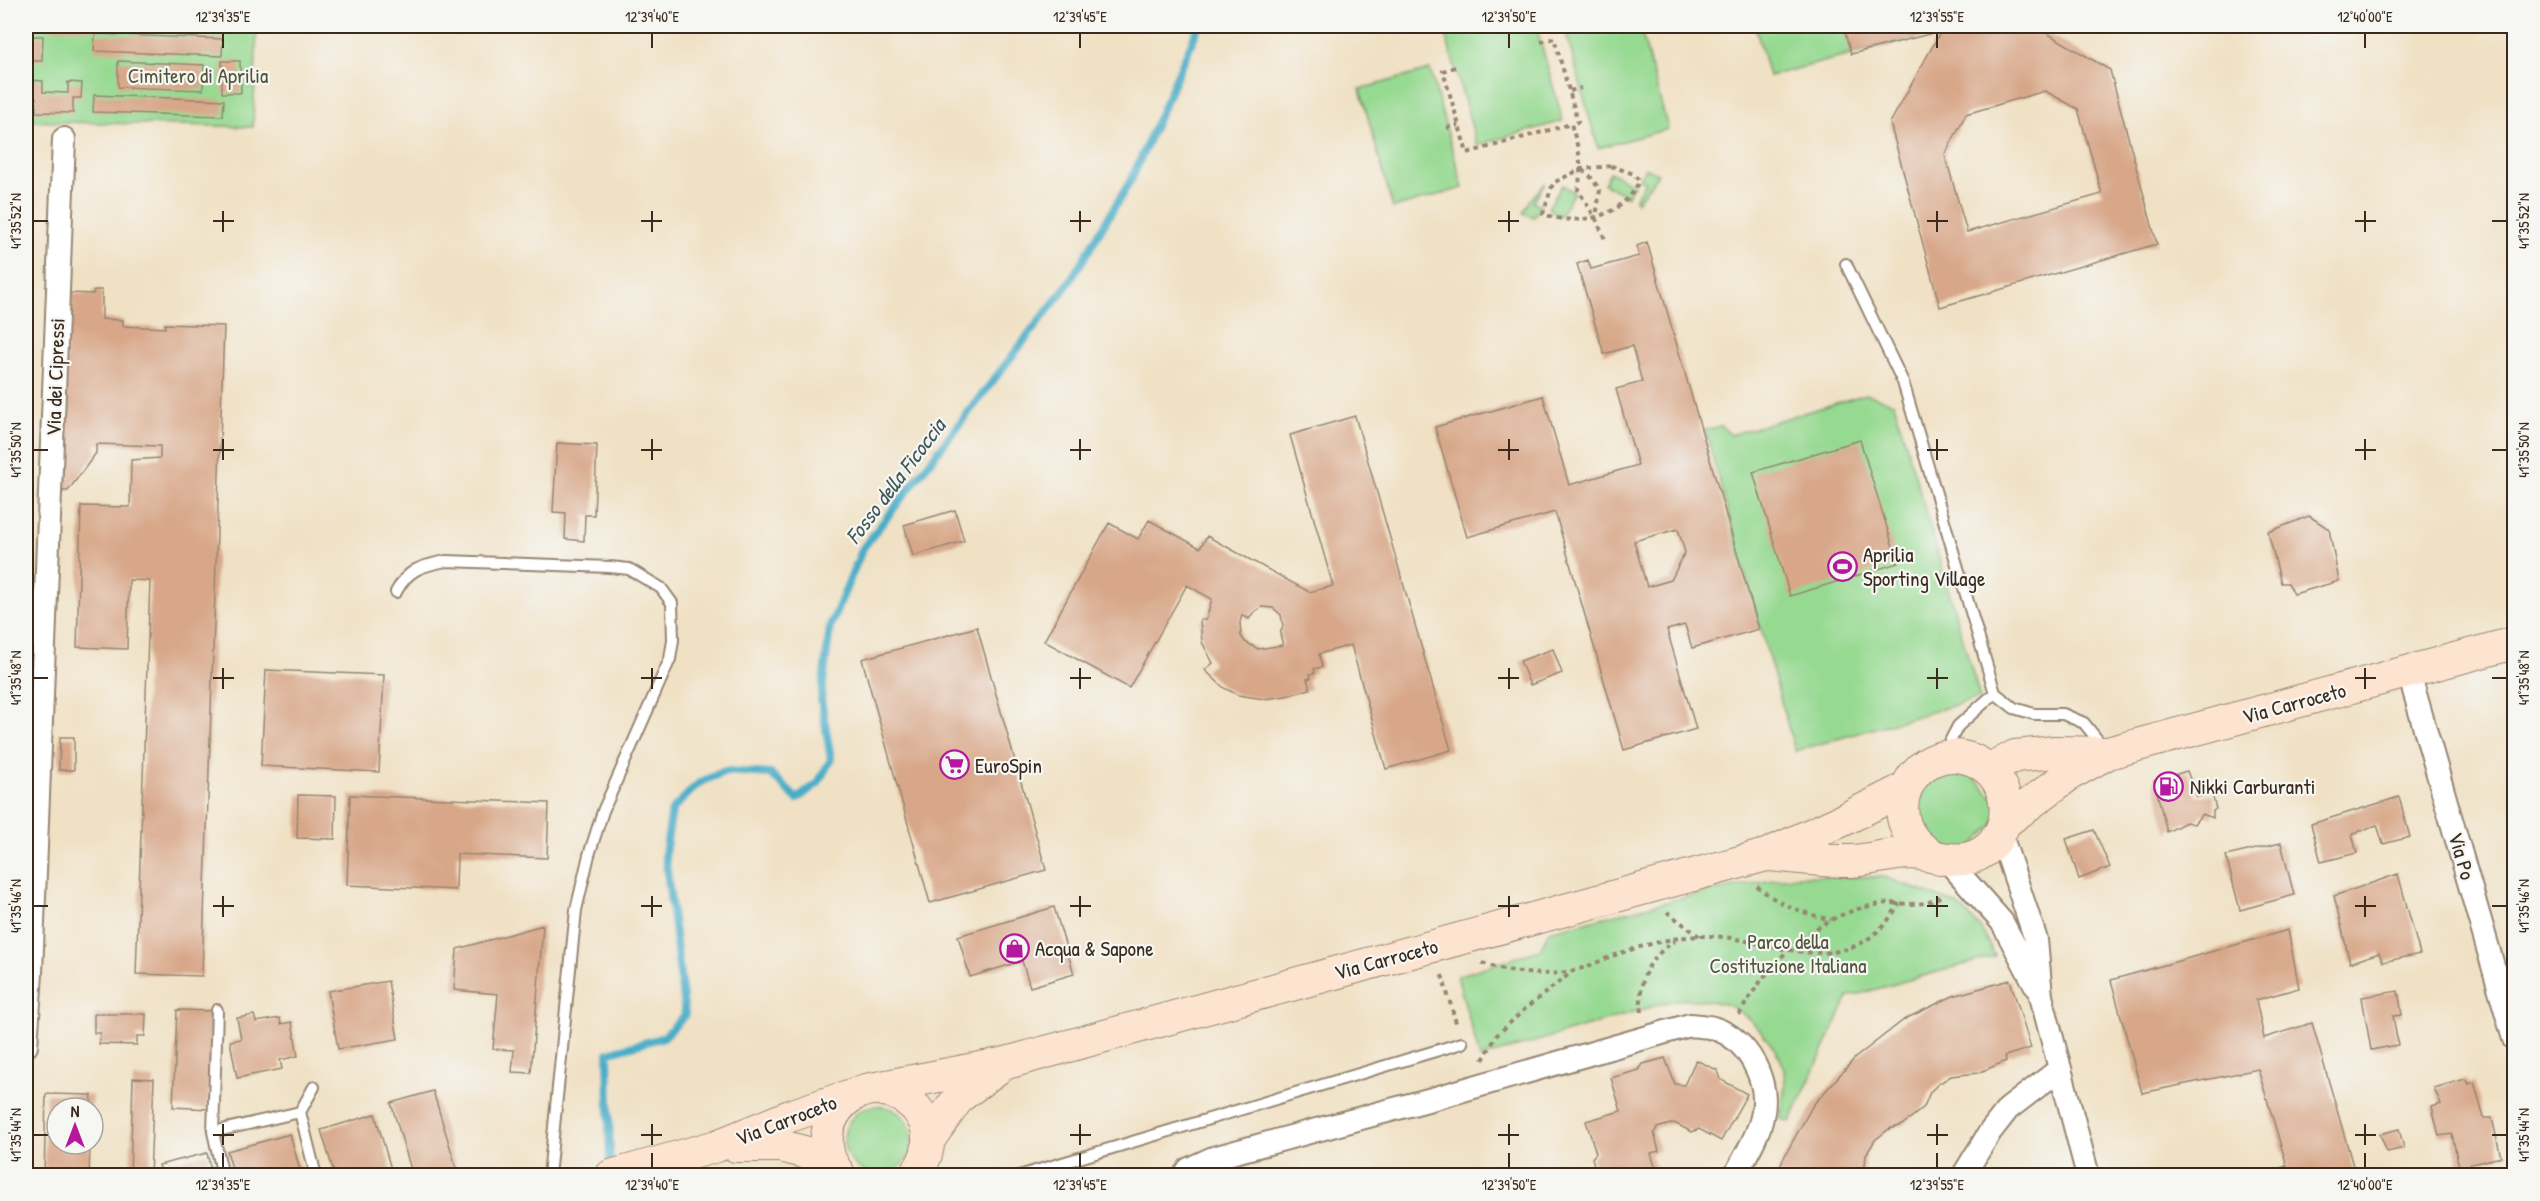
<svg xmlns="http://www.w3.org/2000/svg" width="2540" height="1201" viewBox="0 0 2540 1201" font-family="'Patrick Hand',sans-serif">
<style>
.green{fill:#96d991;stroke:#688258;stroke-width:1.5}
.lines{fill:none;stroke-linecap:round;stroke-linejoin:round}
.stream{stroke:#48adc7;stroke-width:8}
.building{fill:#d8a789;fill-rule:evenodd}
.lane-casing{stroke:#968672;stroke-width:14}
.street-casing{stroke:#968672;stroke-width:26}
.secondary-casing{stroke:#968672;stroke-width:34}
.path{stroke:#968672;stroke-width:4;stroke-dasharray:4.5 4.5;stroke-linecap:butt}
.lane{stroke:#fff;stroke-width:10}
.street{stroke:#fff;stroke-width:22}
.secondary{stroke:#fde4d1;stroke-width:32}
.ticks{fill:none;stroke:#3b2a1e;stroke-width:2}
.labels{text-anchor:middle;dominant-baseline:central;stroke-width:4.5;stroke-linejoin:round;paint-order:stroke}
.park-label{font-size:21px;fill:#52563b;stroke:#f6f6f2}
.street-label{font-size:21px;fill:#3b2a1e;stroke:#f6f6f2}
.poi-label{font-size:21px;fill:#3b2a1e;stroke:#f6f6f2;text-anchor:start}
.water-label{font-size:22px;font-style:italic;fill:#405859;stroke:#f6f6f2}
.neatline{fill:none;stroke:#3b2a1e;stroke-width:2}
.ticks-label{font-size:15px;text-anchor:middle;fill:#3b2a1e}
</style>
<rect width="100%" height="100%" fill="#f6f6f2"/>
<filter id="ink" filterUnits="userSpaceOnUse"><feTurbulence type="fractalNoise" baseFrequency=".0167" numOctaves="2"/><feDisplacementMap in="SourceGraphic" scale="12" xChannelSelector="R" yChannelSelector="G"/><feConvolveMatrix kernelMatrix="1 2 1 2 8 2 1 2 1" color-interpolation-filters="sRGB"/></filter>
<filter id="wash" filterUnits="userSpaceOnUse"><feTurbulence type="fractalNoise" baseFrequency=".008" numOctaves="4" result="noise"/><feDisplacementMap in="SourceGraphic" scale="24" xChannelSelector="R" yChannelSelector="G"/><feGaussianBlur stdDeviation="1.35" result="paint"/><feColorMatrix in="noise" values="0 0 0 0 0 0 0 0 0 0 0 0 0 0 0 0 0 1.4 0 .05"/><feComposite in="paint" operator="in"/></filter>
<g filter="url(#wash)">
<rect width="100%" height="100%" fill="#f0e1c5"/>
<!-- green -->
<path class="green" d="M26 26H257L253 127 26 121Z
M1443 26H1536L1563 121 1477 145Z
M1579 26H1640L1668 129 1598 148 1565 29Z
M1755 26H1962L1769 76Z
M1430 70 1463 188 1393 208 1360 89Z
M1645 168 1658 174 1637 202 1635 199 1645 182 1639 179Z
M1610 172 1634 185 1627 196 1604 184Z
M1545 183 1533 202 1541 205 1534 217 1523 213 1530 200Z
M1562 185 1574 192 1560 216 1548 208Z
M1866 394 1894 403 1980 698 1795 751 1705 430 1721 426 1731 435Z
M1954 756 2006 812 1958 860 1903 817 1942 758Z
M1796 876 1883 877 1938 897 1958 905 1980 927 1995 956 1848 997 1790 1122 1780 1118C1783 1101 1788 1080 1782 1063 1780 1055 1772 1046 1767 1039 1739 1002 1718 998 1674 1000L1480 1058 1457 976 1540 950 1549 931 1706 892Z
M844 1140a34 34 0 1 1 68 0a34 34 0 1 1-68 0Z"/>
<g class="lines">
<!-- stream -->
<path class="stream" d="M610 1168 608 1053 664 1037 685 1015 665 854 672 810 699 783 725 771 771 774 797 799 818 783 831 759 821 699 830 627 863 548 1069 283 1132 178 1199 26"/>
</g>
<g id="blocks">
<!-- building -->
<path class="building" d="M26 26H104L103 30 26 28Z
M1843 26H2035L2110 70 2157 244 1940 307 1890 123 1941 31 1851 54ZM2045 91 2078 109 2102 194 1967 232 1945 155 1966 114Z
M95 34 223 39 222 56 94 51Z
M26 36H43L42 61H28V80L43 81V92L68 93V82L82 83 81 98H73V113L36 112V98L26 97Z
M118 61 204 65 203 90 118 87Z
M222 61H240L241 93H222Z
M94 95 224 100 223 116 93 112Z
M1647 242 1759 629 1692 648 1685 625 1667 630 1696 729 1624 750 1555 512 1467 537 1435 427 1543 396 1569 485 1638 465 1616 389 1642 382 1632 346 1604 354 1577 264 1588 260 1591 269 1639 256 1637 246ZM1678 529 1685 552 1671 580 1647 587 1634 541Z
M94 290H102V319L123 320V326L165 328V324L224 326 202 976 136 974 150 581 129 580 127 649 77 647 81 506 130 507 131 460 160 458V446L96 444V453L68 491H62L68 293 93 294Z
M1355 416 1451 750 1386 769 1351 645 1319 654 1322 667 1314 669 1315 673 1310 674 1311 678 1307 679 1310 689 1286 696 1264 699 1238 695 1224 688 1205 670 1213 663 1202 642 1200 620H1206L1212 599 1187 585 1129 688 1044 641 1109 523 1138 539 1149 520 1200 548 1207 536 1309 592 1333 586 1290 435ZM1262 607 1273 608 1281 615 1283 626 1280 634 1283 645 1258 649 1245 642 1241 636 1240 622 1242 615 1249 619 1253 613Z
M1860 440 1898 563 1790 596 1753 472Z
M557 443 597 445 594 515H585L584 541 565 539 566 513 553 512Z
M955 510 964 541 913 556 904 525Z
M2309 516 2329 529 2339 581 2294 594 2288 583H2281L2268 532Z
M977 627 1046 870 930 903 862 659Z
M1553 649 1562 673 1530 685 1520 661Z
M266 670 384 675 379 772 261 766Z
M60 737H74V770H59Z
M2187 771 2197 797 2212 794 2216 809 2213 811V818L2202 814 2194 824 2186 822 2167 832 2154 781Z
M298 795 336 796 335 839 297 838Z
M350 795 549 803 547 858 457 854 456 890 347 885Z
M2399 797 2410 837 2383 844 2377 825 2352 834 2357 853 2321 862 2311 824Z
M2094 830 2110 867 2079 879 2066 839Z
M2281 843 2294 895 2240 910 2226 856Z
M2398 874 2420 954 2383 962 2379 953 2350 963 2334 896Z
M1054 907 1074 974 1030 987 1022 961 970 977 958 936Z
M543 925 531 1073 512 1072 514 1050 493 1049 498 994 454 990 457 949Z
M2288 930 2299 988 2256 1000 2264 1038 2312 1023 2356 1176H2256L2287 1166 2258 1069 2142 1093 2111 980Z
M2010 980 2031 1048 2005 1056 2006 1061 1978 1073 1951 1076 1938 1084 1930 1092 1924 1107 1902 1125 1889 1129 1875 1140 1866 1155 1864 1176H1776L1783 1159 1813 1105 1855 1058 1905 1019 1953 996Z
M388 981 398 1039 338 1049 328 991Z
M2398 991 2402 1015 2393 1016 2398 1045 2371 1050 2362 997Z
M177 1010 212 1011 208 1109 173 1107Z
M94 1014H146L145 1036H137V1045L99 1044 100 1033H94Z
M254 1015 256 1022 280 1018 281 1024 292 1022 298 1056 280 1060 282 1069 237 1078 230 1041 241 1039 237 1018Z
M1665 1058 1675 1084 1684 1085 1696 1060 1717 1070 1720 1079 1747 1094 1721 1141 1699 1129 1692 1132 1674 1123 1657 1128 1654 1133 1659 1151 1651 1153 1656 1170 1663 1168 1665 1176H1597L1592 1158 1596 1153 1586 1121 1621 1111 1611 1078 1639 1070 1643 1064Z
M133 1078 154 1079 150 1176H130Z
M2465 1079 2469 1084 2474 1082 2484 1118H2492L2501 1157 2459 1167 2452 1134 2439 1136 2432 1107 2441 1104 2434 1088Z
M433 1091 457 1170 439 1176H413L391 1103Z
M46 1094 92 1095 91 1108H57V1144H90L89 1176H44Z
M375 1114 393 1176H335L321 1130Z
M2399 1129 2404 1148 2387 1152 2380 1134Z
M290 1134 301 1174 234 1176 227 1151Z
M207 1153 212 1176H162L159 1165Z"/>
</g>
</g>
<g filter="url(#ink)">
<use href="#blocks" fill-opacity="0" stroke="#968672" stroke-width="1.5"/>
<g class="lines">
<defs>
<path id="lane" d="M1846 264 1903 382 1995 693 2014 708 2034 714H2063L2084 723 2104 748
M396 592C408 569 421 566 446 561L610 567 629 569 661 588 672 603 673 640 670 659 603 811 589 855 576 910 549 1176
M1945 751 1958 726 1995 693
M217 1010 213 1132 223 1176
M300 1112 316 1176
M213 1132 300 1112 314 1087
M1019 1176 1462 1043"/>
<path id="street" d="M2409 673 2514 1039
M2000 832 2036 940 2041 996 2088 1176
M1946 859 2002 922 2036 986
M26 1046 31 973 64 139
M1184 1176 1189 1169 1213 1158 1439 1097 1690 1025C1698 1026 1706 1026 1713 1028 1748 1038 1771 1082 1762 1117 1758 1137 1744 1157 1735 1176
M1963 1176 1990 1132 2008 1109 2060 1069"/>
<path id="secondary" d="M1990 770 2015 756 2055 752 2108 753
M2004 823 2070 774 2108 753 2514 643
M1769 855C1796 857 1825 862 1852 861 1871 860 1891 853 1911 853 1933 854 1955 866 1978 855 2017 835 2014 777 1973 760 1912 736 1867 827 1940 859
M877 1089C922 1094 945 1139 914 1176
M928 1141 959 1097 998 1068
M736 1146H781L830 1159
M839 1174C817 1147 826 1111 855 1094
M611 1176 717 1146 790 1116 866 1090 1006 1063 1766 855 1841 821 1906 788"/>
</defs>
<!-- lane casing -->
<use href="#lane" class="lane-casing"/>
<!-- street casing -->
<use href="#street" class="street-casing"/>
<!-- secondary casing -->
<use href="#secondary" class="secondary-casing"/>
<!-- path -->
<path class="path" d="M1541 42 1554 38 1578 122 1571 124
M1455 67 1443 71 1467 153 1571 124C1579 150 1583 162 1578 190L1596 219 1605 239
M1570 91 1581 88
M1447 128 1459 125
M1611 166 1634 174 1639 181C1623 218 1578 227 1543 214L1553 183 1581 169Z
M1582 170 1590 176 1600 190 1596 217
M1757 886C1778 905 1804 913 1831 920
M1667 912 1699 936
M1482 963C1512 973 1541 977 1572 971 1587 968 1601 960 1615 955 1641 946 1672 937 1700 936 1750 934 1801 964 1850 948 1871 941 1889 923 1899 903
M1442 975 1457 1026
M1642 1012C1637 980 1648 958 1675 941
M1739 1015C1769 961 1816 914 1880 904 1899 901 1929 910 1942 894
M1483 1060 1497 1035 1525 1009 1573 971"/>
<!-- lane -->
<use href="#lane" class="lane"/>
<!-- street -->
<use href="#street" class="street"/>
<!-- secondary -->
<use href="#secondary" class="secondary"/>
</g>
</g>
<!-- ticks -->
<path class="ticks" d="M223 33V48M652 33V48M1080 33V48M1509 33V48M1937 33V48M2365 33V48M223 211V232M652 211V232M1080 211V232M1509 211V232M1937 211V232M2365 211V232M33 221H48M213 221H234M641 221H662M1070 221H1091M1498 221H1519M1927 221H1948M2355 221H2376M2492 221H2507M223 439V460M652 439V460M1080 439V460M1509 439V460M1937 439V460M2365 439V460M33 450H48M213 450H234M641 450H662M1070 450H1091M1498 450H1519M1927 450H1948M2355 450H2376M2492 450H2507M223 668V689M652 668V689M1080 668V689M1509 668V689M1937 668V689M2365 668V689M33 678H48M213 678H234M641 678H662M1070 678H1091M1498 678H1519M1927 678H1948M2355 678H2376M2492 678H2507M223 896V917M652 896V917M1080 896V917M1509 896V917M1937 896V917M2365 896V917M33 906H48M213 906H234M641 906H662M1070 906H1091M1498 906H1519M1927 906H1948M2355 906H2376M2492 906H2507M223 1124V1145M652 1124V1145M1080 1124V1145M1509 1124V1145M1937 1124V1145M2365 1124V1145M33 1135H48M213 1135H234M641 1135H662M1070 1135H1091M1498 1135H1519M1927 1135H1948M2355 1135H2376M2492 1135H2507M223 1153V1168M652 1153V1168M1080 1153V1168M1509 1153V1168M1937 1153V1168M2365 1153V1168"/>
<!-- icons -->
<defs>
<symbol id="stadium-ring" viewBox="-11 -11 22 22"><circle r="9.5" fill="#f6f6f2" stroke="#b5179e" stroke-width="1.5"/><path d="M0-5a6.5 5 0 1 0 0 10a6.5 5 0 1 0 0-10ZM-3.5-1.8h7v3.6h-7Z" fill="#b5179e"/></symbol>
<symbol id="supermarket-ring" viewBox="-11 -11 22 22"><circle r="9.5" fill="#f6f6f2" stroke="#b5179e" stroke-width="1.5"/><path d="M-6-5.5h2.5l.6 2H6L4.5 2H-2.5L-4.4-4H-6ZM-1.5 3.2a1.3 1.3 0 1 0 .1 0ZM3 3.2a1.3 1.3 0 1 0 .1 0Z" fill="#b5179e"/></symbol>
<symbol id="fuel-ring" viewBox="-11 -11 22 22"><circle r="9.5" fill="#f6f6f2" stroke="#b5179e" stroke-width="1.5"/><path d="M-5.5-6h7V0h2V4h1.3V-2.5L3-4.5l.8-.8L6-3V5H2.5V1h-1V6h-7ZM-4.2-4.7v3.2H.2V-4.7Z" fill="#b5179e"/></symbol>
<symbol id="shop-ring" viewBox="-11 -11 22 22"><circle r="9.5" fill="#f6f6f2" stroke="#b5179e" stroke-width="1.5"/><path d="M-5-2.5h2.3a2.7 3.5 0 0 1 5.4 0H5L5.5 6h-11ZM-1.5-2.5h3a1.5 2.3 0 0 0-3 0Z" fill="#b5179e"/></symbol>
</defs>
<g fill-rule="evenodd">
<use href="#stadium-ring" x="1826" y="550" width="33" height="33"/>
<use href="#supermarket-ring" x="938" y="748" width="33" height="33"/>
<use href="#fuel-ring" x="2152" y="770" width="33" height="33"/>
<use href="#shop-ring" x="998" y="932" width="33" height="33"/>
</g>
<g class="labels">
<!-- park labels -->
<g class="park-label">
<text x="198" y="75">Cimitero di Aprilia</text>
<text x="1788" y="941">Parco della<tspan x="1788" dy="24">Costituzione Italiana</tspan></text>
</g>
<!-- street labels -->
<g class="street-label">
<text transform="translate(55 377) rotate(-88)">Via dei Cipressi</text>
<text transform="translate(2294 703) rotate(-15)">Via Carroceto</text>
<text transform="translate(2462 856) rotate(74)">Via Po</text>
<text transform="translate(1386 959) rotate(-15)">Via Carroceto</text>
<text transform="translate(786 1120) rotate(-21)">Via Carroceto</text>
</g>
<!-- poi labels -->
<g class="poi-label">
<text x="1863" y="554">Aprilia<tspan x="1863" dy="24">Sporting Village</tspan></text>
<text x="975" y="765">EuroSpin</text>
<text x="2190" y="786">Nikki Carburanti</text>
<text x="1035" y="948">Acqua &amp; Sapone</text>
</g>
<!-- water labels -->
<g class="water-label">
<text transform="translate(895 481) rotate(-53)">Fosso della Ficoccia</text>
</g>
</g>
<!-- margin -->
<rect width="2540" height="1201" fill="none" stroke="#f6f6f2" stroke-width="66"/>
<!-- north arrow -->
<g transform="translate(75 1126)"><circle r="28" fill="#f6f6f2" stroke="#aba49d" stroke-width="1.5"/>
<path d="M0-4.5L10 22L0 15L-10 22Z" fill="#b5179e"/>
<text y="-9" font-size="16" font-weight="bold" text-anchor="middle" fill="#3b2a1e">N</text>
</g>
<rect x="33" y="33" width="2474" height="1135" class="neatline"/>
<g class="ticks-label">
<text x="223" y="22">12°39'35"E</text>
<text x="652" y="22">12°39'40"E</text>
<text x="1080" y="22">12°39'45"E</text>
<text x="1509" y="22">12°39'50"E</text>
<text x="1937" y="22">12°39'55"E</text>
<text x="2365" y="22">12°40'00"E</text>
<text transform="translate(16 221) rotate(-90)" y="5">41°35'52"N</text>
<text transform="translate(2524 221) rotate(-90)" y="5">41°35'52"N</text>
<text transform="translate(16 450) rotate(-90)" y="5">41°35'50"N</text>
<text transform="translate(2524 450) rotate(-90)" y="5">41°35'50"N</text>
<text transform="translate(16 678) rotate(-90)" y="5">41°35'48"N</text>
<text transform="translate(2524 678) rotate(-90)" y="5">41°35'48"N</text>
<text transform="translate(16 906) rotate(-90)" y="5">41°35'46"N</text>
<text transform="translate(2524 906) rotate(-90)" y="5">41°35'46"N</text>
<text transform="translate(16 1135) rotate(-90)" y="5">41°35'44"N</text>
<text transform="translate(2524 1135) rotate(-90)" y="5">41°35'44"N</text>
<text x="223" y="1190">12°39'35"E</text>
<text x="652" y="1190">12°39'40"E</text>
<text x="1080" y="1190">12°39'45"E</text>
<text x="1509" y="1190">12°39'50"E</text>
<text x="1937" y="1190">12°39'55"E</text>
<text x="2365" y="1190">12°40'00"E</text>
</g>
</svg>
